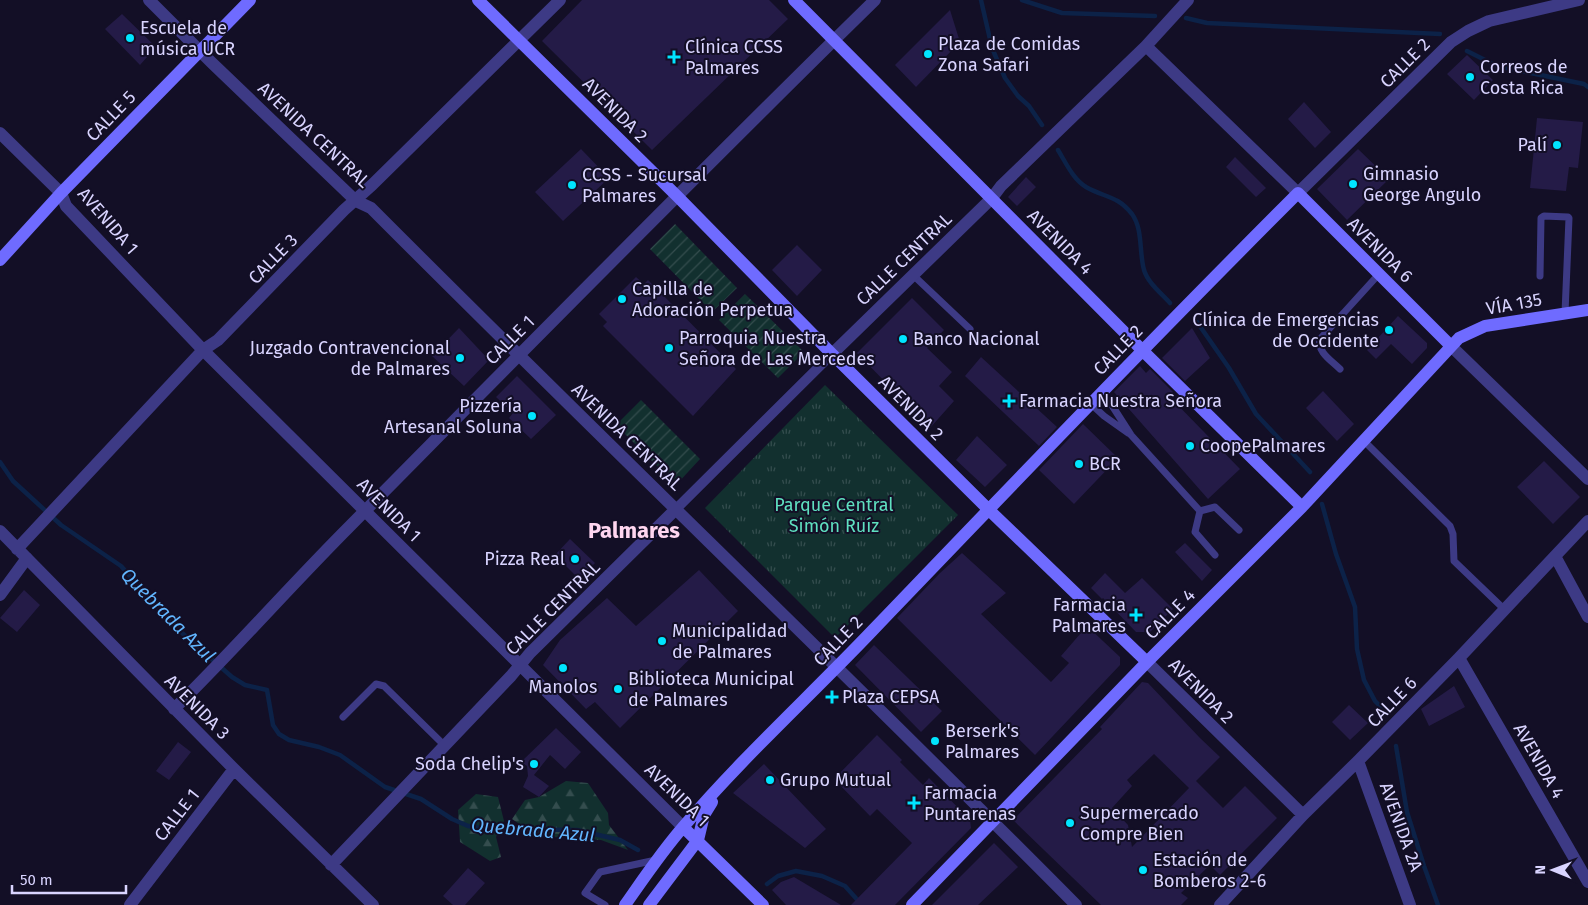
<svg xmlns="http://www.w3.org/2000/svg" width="1588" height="905" viewBox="0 0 1588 905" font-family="'Fira Sans',sans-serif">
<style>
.forest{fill:url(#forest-firs)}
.park{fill:url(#park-tufts)}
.garden{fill:url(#garden-furrows)}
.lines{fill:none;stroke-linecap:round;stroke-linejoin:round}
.stream{stroke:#0c2248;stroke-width:4.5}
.building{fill:#241b47;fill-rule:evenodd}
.service{stroke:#3d3a85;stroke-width:7}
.pedestrian{stroke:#3d3a85;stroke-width:10}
.minor{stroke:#3d3a85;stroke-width:12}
.secondary{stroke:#6f6bff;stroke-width:12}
.poi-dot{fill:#00e5ff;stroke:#130f26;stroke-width:2}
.labels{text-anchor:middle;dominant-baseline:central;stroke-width:4;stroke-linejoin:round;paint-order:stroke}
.poi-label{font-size:18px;fill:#d9d4ff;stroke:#130f26;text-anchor:start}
.street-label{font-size:18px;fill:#d9d4ff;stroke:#130f26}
.park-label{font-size:18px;fill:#5fe0c0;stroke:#130f26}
.water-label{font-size:19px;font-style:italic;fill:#62b6ff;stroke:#130f26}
.district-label{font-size:22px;font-weight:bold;fill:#ffd6f0;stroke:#130f26}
</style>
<defs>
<pattern id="forest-firs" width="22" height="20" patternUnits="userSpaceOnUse" patternTransform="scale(1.25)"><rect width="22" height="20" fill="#12302f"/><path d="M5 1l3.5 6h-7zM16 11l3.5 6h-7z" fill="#344d4e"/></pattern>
<pattern id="park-tufts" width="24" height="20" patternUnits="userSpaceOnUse" patternTransform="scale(1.25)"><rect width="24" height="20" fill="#12302f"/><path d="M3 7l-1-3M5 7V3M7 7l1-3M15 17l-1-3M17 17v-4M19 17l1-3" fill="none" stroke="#344d4e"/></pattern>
<pattern id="garden-furrows" width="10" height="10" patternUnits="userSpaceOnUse" patternTransform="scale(1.25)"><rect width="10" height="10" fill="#12302f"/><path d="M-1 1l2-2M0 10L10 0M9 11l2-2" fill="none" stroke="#344d4e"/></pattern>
</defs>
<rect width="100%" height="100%" fill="#130f26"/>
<!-- forest -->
<path class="forest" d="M566 781 588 783 608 813 609 825 628 850 601 840 537 836 512 819 525 800 539 797Z
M476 794 498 797 504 821 496 837 501 857 490 861 460 842 458 810Z"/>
<!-- park -->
<path class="park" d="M825 385 958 515 835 638 705 508Z"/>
<!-- garden -->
<path class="garden" d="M675 224 737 288 712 312 650 249Z
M745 294 804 352 778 378 719 320Z
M641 400 700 459 676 485 616 425Z"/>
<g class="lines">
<!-- stream -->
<path class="stream" d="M981 0 992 48 1005 78 1018 96 1029 106 1042 125
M1022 0 1062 13 1155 16
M1186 18 1207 23 1440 34
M1467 51 1497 66 1584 84 1588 87
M1058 150C1066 163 1073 179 1086 187 1105 198 1117 195 1132 214 1143 229 1139 252 1144 270 1148 283 1161 293 1170 303
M1197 322 1229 368 1256 414 1310 472
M0 462 13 481 61 525 121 566 173 625 232 677 245 685 267 690 273 725 279 734 289 740 319 747 340 755 385 787 421 799 452 819 468 826 488 829 577 830 620 840 638 850
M1322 504 1336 554 1355 607 1357 649 1364 680 1375 701 1386 712
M1396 746 1407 812 1424 866 1438 905
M767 884 778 876 796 871 822 876 845 886 862 905"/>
</g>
<!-- building -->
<path class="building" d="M582 0H769L788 19 652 150 542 41Z
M950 10 960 42 916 87 895 65Z
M122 14 156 47 140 65 105 29Z
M1467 55 1493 80 1474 100 1447 74Z
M1304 102 1331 132 1315 148 1288 119Z
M1537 118 1583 122 1578 168 1569 167 1566 191 1530 188Z
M581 149 609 178 563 221 535 192Z
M1358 149 1389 179 1347 220 1317 189Z
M1235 157 1266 188 1256 197 1226 167Z
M1026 177 1036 187 1017 206 1008 197Z
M797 245 822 270 797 296 772 270Z
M636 277 644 284 648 280 736 369 693 416 603 326 607 322 599 314Z
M912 298 944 330 927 348 952 372 939 386 954 401 930 428 857 353Z
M1398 316 1427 343V348L1412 364 1391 344 1376 359 1367 350Z
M459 328 489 360 464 386 432 356Z
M1192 328 1210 358 1185 381 1162 358Z
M981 357 1057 427 1039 446 965 376Z
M1140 366 1146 373 1150 369 1173 392 1169 396 1240 469 1208 499 1114 392Z
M517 376 556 415 531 439 509 418 513 413 496 397Z
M1323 391 1354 424 1337 441 1306 408Z
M1083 424 1118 458 1074 504 1039 470Z
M977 436 1007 465 985 487 956 460Z
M1544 461 1580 497 1553 524 1517 487Z
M570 539 595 563 579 579 555 555Z
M1185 543 1212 570 1202 581 1175 552Z
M962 553 1006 593 981 614 1051 682 1069 663 1061 656 1087 626 1120 657V665L1035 755 897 618 940 573Z
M699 570 738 611 620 728 595 702 586 709 543 665 560 640 607 598 636 626Z
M1105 573 1125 593 1142 578 1173 609 1150 632H1136L1103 598 1102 599 1091 588Z
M24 590 40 605 17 632 0 618Z
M874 645 942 711 921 732 855 665Z
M1142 682 1148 683 1200 738 1220 757 1196 781 1223 808 1245 786 1277 818 1220 875 1210 865 1181 893 1188 898 1181 905H1101L1013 820 1102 729 1100 727ZM1154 754 1189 788 1132 847 1128 825 1112 808 1132 786 1127 780Z
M1454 686 1465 707 1429 726 1421 709Z
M1349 705 1368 723 1350 740 1332 722Z
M556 728 581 752 565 769 550 755 534 775 549 786 539 797 523 787 528 776 527 766 521 762Z
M877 735 902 760 900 762 923 785 929 778 970 820 971 828 895 905H851L912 843 877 809 870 816 834 779Z
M178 742 191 752 169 780 156 771Z
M764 764 826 829 805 848 733 793Z
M994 843 1018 867 978 905H932Z
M468 868 485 883 465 905H453L443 896Z
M794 877 841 905H786L772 890 781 882Z"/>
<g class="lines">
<!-- service -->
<path class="service" d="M913 275 970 329
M1540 276 1541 218 1544 216 1568 217 1569 218 1565 313
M1340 369C1331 360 1317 352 1320 339L1379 274
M1101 394 1113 407 1131 435 1200 511
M1091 404 1104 416 1128 433
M1365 442 1450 526 1453 534 1454 561 1505 610
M1200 511 1195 532 1215 555
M1200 511 1215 507 1239 530
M343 717 376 684 384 686 444 745
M605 905 585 893 600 872 656 860"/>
<!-- pedestrian -->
<path class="pedestrian" d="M676 509 832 354"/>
<!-- minor -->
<path class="minor" d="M149 0 211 62 356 201 371 208C604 442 843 670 1076 905
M1146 46 1298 193 1451 42 1468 31 1489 21 1579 0
M0 133 61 193 66 206 203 350 683 827
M1451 346 1588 479
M832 354 992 198 1001 186 1146 46 1188 0
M0 531 234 769 373 905
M17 549 203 350 218 340 344 210 372 185 560 0
M1555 556 1588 617
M0 595 27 558
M1459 658 1588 882
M1147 662 1303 815
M174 709C235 649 291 585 351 525 525 349 698 173 875 0
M1358 761 1410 905
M331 865 511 676 530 653 676 509
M130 905 234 769
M1220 905 1303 815 1358 761 1459 658 1588 521"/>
<!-- secondary -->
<path class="secondary" d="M478 0 677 196 832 354 988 509 1147 662
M794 0 1142 350 1302 507
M0 260 61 193 250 0
M683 827 763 905
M625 905C644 878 662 851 684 826 742 758 810 696 872 631 1013 484 1154 337 1298 193L1451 346
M649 905 698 840 704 815 712 802
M912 905 1147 662 1302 507 1459 338 1485 326 1588 310"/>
</g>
<!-- markers -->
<g class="poi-dot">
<circle cx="130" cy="38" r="5"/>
<circle cx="928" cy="54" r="5"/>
<path d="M671.5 49.5h5v5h5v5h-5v5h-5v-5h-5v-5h5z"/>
<circle cx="1470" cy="77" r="5"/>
<circle cx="1557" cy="145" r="5"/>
<circle cx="1353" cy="184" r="5"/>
<circle cx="572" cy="185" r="5"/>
<circle cx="622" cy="299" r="5"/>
<circle cx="1389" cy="330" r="5"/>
<circle cx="903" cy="339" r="5"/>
<circle cx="669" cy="348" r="5"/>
<circle cx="460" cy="358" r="5"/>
<path d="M1006.5 393.5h5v5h5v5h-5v5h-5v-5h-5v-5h5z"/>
<circle cx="532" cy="416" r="5"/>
<circle cx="1190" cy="446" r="5"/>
<circle cx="1079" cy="464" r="5"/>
<circle cx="575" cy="559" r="5"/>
<path d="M1133.5 607.5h5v5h5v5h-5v5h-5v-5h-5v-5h5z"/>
<circle cx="662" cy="641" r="5"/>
<circle cx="563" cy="668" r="5"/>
<circle cx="618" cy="689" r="5"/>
<path d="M829.5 689.5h5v5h5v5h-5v5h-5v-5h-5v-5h5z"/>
<circle cx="935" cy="741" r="5"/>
<circle cx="534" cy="764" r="5"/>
<circle cx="770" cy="780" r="5"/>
<path d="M911.5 795.5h5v5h5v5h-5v5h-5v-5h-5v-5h5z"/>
<circle cx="1070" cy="823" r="5"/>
<circle cx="1143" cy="870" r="5"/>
</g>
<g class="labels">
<!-- poi labels -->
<g class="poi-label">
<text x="140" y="28">Escuela de<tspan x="140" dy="21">música UCR</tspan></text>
<text x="938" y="44">Plaza de Comidas<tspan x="938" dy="21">Zona Safari</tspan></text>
<text x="685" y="47">Clínica CCSS<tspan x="685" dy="21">Palmares</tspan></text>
<text x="1480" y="67">Correos de<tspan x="1480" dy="21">Costa Rica</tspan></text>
<text x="1547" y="145" text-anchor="end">Palí</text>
<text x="1363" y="174">Gimnasio<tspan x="1363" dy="21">George Angulo</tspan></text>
<text x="582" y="175">CCSS - Sucursal<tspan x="582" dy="21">Palmares</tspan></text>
<text x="632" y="289">Capilla de<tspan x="632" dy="21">Adoración Perpetua</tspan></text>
<text x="1379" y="320" text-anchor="end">Clínica de Emergencias<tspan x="1379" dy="21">de Occidente</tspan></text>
<text x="679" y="338">Parroquia Nuestra<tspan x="679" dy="21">Señora de Las Mercedes</tspan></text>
<text x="913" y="339">Banco Nacional</text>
<text x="450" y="348" text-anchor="end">Juzgado Contravencional<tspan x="450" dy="21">de Palmares</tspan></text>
<text x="1019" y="401">Farmacia Nuestra Señora</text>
<text x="522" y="406" text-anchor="end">Pizzería<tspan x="522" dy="21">Artesanal Soluna</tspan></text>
<text x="1200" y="446">CoopePalmares</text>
<text x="1089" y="464">BCR</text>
<text x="565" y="559" text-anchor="end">Pizza Real</text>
<text x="1126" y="605" text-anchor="end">Farmacia<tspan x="1126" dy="21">Palmares</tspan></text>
<text x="672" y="631">Municipalidad<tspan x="672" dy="21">de Palmares</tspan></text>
<text x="628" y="679">Biblioteca Municipal<tspan x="628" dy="21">de Palmares</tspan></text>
<text x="563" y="687" text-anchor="middle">Manolos</text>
<text x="842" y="697">Plaza CEPSA</text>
<text x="945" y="731">Berserk's<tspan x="945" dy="21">Palmares</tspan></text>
<text x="524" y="764" text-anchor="end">Soda Chelip's</text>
<text x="780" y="780">Grupo Mutual</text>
<text x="924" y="793">Farmacia<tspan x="924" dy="21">Puntarenas</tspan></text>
<text x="1080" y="813">Supermercado<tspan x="1080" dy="21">Compre Bien</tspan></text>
<text x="1153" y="860">Estación de<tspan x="1153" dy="21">Bomberos 2-6</tspan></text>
</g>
<!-- street labels -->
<g class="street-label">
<text transform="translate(1405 63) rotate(-45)">CALLE 2</text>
<text transform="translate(615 110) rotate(45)">AVENIDA 2</text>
<text transform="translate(111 116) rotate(-46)">CALLE 5</text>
<text transform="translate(314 135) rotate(43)">AVENIDA CENTRAL</text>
<text transform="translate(108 221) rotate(49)">AVENIDA 1</text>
<text transform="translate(1060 242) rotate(45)">AVENIDA 4</text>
<text transform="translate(1380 250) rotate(45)">AVENIDA 6</text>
<text transform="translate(273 259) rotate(-46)">CALLE 3</text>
<text transform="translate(904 259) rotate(-44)">CALLE CENTRAL</text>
<text transform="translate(1514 304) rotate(-10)">VÍA 135</text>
<text transform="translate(510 340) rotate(-45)">CALLE 1</text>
<text transform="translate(1118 350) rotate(-46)">CALLE 2</text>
<text transform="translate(911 408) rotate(45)">AVENIDA 2</text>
<text transform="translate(627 437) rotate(44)">AVENIDA CENTRAL</text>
<text transform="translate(389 510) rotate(45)">AVENIDA 1</text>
<text transform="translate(553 608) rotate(-45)">CALLE CENTRAL</text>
<text transform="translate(1170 614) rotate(-45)">CALLE 4</text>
<text transform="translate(838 641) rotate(-46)">CALLE 2</text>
<text transform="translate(1201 691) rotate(45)">AVENIDA 2</text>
<text transform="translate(1392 702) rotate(-46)">CALLE 6</text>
<text transform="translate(197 707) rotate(45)">AVENIDA 3</text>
<text transform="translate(1539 761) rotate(60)">AVENIDA 4</text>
<text transform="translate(677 795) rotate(44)">AVENIDA 1</text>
<text transform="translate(177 815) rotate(-52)">CALLE 1</text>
<text transform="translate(1401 827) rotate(70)">AVENIDA 2A</text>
</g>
<!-- park labels -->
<g class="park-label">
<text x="834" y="505">Parque Central<tspan x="834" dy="21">Simón Ruíz</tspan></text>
</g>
<!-- water labels -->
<g class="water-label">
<text transform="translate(168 615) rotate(45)">Quebrada Azul</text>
<text transform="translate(533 830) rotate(5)">Quebrada Azul</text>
</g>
<!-- district labels -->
<g class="district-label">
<text x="634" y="530">Palmares</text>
</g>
</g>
<!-- north arrow -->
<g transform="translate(1553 870) rotate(271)" stroke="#130f26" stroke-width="4" paint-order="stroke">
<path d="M0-4L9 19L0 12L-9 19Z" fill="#d9d4ff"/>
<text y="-8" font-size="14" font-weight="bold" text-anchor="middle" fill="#d9d4ff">N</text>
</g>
<!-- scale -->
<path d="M12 885v8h114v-8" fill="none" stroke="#d9d4ff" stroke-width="2.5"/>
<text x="20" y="885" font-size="15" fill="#d9d4ff" stroke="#130f26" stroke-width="4" paint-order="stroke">50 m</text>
</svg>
